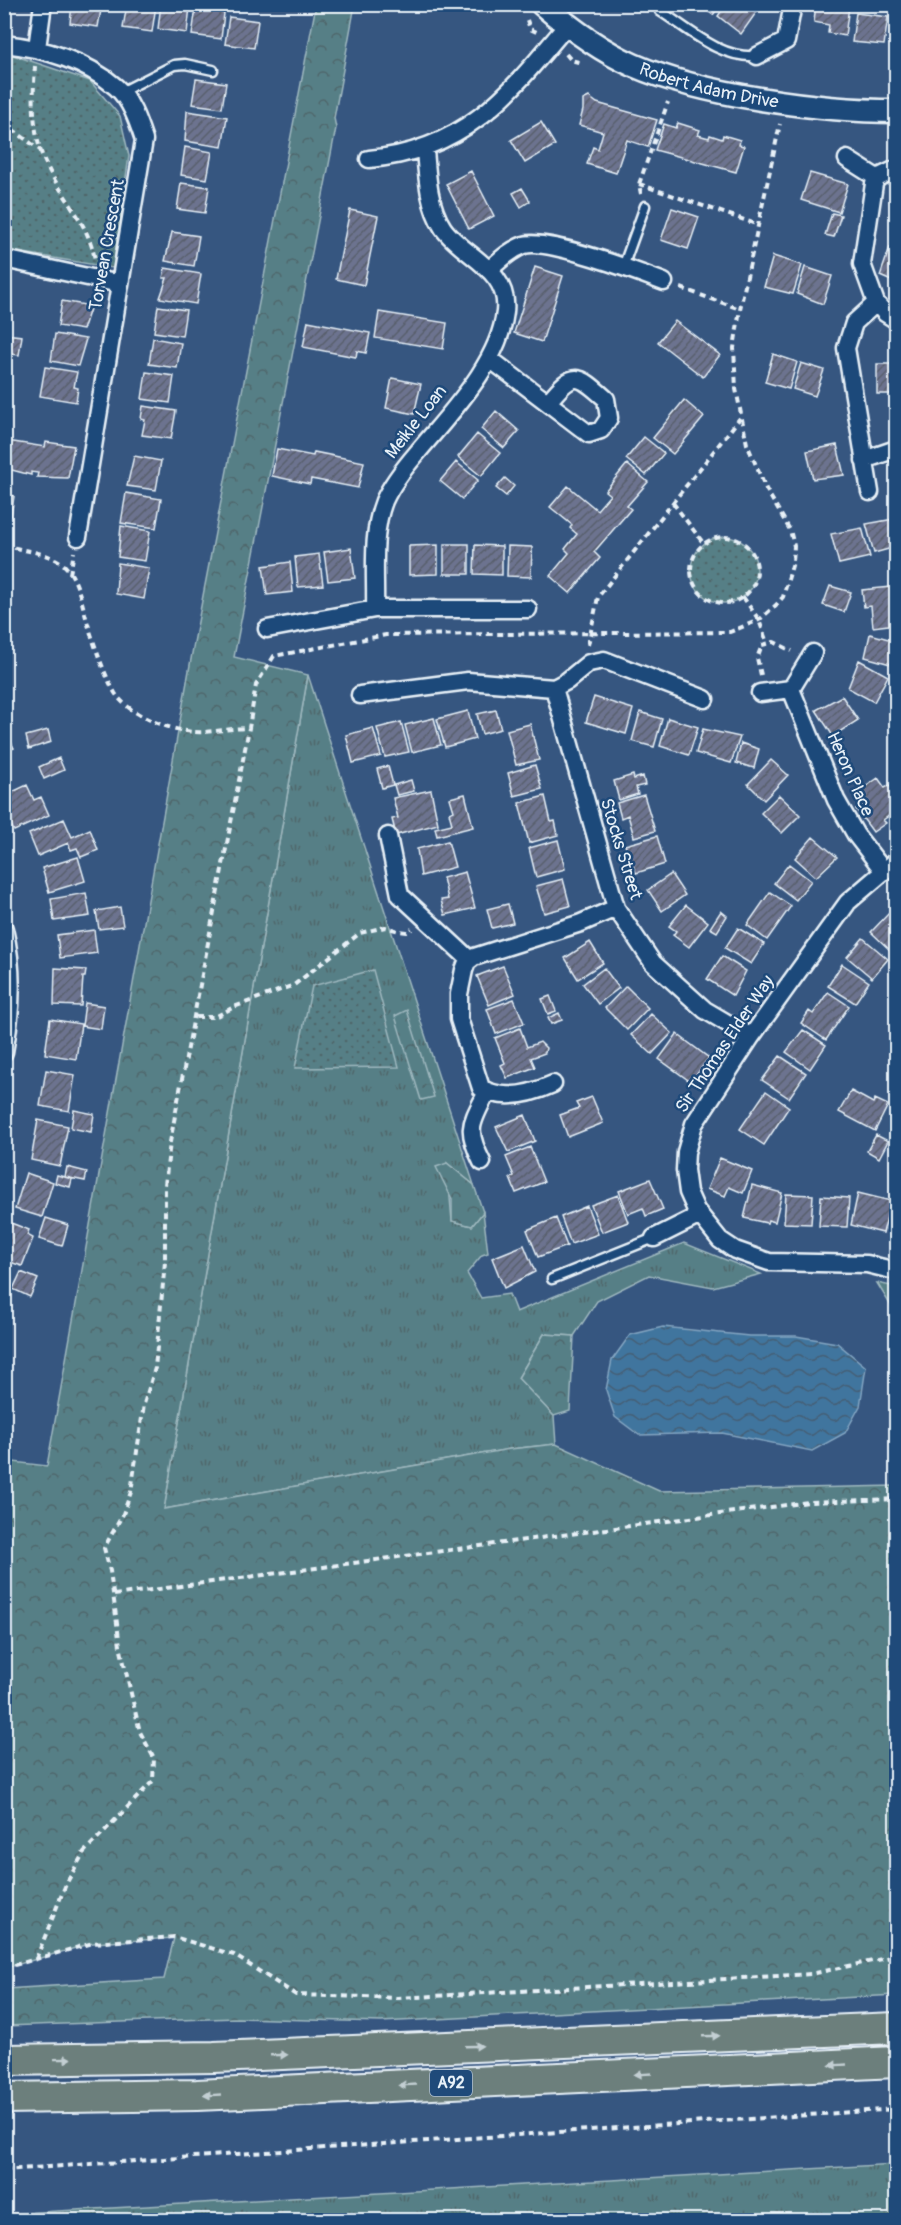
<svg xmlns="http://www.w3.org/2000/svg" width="901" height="2225" viewBox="0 0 901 2225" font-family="Pangolin,sans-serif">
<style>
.grass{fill:url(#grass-tufts);stroke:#9fb8bf;stroke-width:1.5}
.forest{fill:url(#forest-crowns);stroke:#9fb8bf;stroke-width:1.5}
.park{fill:url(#park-dots);stroke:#9fb8bf;stroke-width:1.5}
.water{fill:url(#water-waves);stroke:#84a6c2;stroke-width:1.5}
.building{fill:url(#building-hatch);stroke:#e8f1f8;stroke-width:1.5}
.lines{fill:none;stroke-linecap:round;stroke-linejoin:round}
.lane-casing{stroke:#e8f1f8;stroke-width:13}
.street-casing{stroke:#e8f1f8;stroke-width:21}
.secondary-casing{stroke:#e8f1f8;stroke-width:27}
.highway-casing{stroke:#e8f1f8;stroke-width:34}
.path{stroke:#e8f1f8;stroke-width:4;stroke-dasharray:6 4.5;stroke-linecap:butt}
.lane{stroke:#1f4a7a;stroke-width:8}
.street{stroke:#1f4a7a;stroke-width:16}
.secondary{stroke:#1f4a7a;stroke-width:22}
.highway{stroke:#6c7f7c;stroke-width:30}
.oneway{fill:#c3cfd3}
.labels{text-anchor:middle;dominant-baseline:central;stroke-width:5;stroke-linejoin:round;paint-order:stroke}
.shield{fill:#1f4a7a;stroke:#acbfd2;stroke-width:1.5}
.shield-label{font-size:16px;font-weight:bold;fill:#e8f1f8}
.street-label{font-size:18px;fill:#e8f1f8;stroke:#1f4a7a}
</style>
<defs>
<pattern id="grass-tufts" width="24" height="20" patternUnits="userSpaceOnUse" patternTransform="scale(1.5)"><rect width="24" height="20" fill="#567f86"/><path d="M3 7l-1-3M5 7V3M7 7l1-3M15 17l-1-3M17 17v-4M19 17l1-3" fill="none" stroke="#4f666b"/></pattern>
<pattern id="forest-crowns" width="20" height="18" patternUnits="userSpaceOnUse" patternTransform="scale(1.5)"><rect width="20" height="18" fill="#567f86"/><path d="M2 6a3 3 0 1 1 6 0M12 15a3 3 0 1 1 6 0" fill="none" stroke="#4f666b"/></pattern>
<pattern id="park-dots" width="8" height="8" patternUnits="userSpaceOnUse" patternTransform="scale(1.5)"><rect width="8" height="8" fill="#567f86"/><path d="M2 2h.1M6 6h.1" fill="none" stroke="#4f666b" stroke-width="1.8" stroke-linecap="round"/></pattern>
<pattern id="water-waves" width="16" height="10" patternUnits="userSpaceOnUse" patternTransform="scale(1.5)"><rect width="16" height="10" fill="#41749e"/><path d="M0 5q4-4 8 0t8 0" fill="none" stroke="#445e74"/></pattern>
<pattern id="building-hatch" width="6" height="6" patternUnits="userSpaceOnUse" patternTransform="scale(1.5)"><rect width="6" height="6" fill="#6c738f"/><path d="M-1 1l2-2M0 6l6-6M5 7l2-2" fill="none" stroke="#595e6c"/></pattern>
</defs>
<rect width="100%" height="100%" fill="#365680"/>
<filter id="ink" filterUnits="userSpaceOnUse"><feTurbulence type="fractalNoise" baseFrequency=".0167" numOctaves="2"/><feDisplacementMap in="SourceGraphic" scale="12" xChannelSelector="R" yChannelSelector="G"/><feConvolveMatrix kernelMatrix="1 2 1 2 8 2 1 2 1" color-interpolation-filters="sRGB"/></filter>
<g filter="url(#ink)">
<!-- grass -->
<path class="grass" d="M308 675 474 1185 447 1163 452 1221 472 1226 483 1212 488 1253 482 1255 467 1273 481 1298 509 1294 516 1312 684 1243 761 1274 713 1287 649 1275 597 1301 574 1336 544 1334 518 1378 554 1416 556 1444 510 1449 164 1509Z
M877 1283 896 1287V1314Z
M896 2164V2220H5V2214Z"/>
<!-- forest -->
<path class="forest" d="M316 5H355L334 118 336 128 234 657 308 675 164 1509 510 1449 556 1444 659 1491 896 1486V1995L381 2022 237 2018 5 2026V1989L164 1979 174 1938 93 1943 5 1968V1461L47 1466 193 648Z
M407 1010 434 1097 421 1100 395 1016Z
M447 1163 474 1185 483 1212 472 1226 452 1221V1199L436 1167Z
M544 1334 574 1336 570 1411 554 1416 518 1378Z"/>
<!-- park -->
<path class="park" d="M7 53 90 81 120 116 129 156 113 268 12 251 5 246 4 54Z
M691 570a33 33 0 1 1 66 0a33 33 0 1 1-66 0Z
M373 970 399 1067 295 1068 312 986Z"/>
<!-- water -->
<path class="water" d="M663 1327 749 1336H796L837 1343 866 1367 860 1406 845 1433 812 1451 722 1433 639 1435 615 1417 606 1390 612 1360 630 1335Z"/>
<!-- building -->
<path class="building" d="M72 4H102L98 27 70 23Z
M127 4 156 5 152 32 123 28Z
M161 4 190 7 187 33 158 29Z
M698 4H721L713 15Z
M726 4H750L758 10 741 34 718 16Z
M816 4 849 6 845 36 828 33 829 25 814 22Z
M196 8 224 13 221 39 192 35Z
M856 13 888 17 884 45 852 42Z
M229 17 258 21 254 48 225 44Z
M196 79 226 83 222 108 192 104Z
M589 97 597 103 657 120 648 147 627 140 616 173 587 164 593 147 598 149 603 132 579 125 583 110V100Z
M187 111 227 117 222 147 185 141Z
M541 122 555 145 525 163 511 140Z
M678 123 700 130 698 135 709 138 710 135 722 139 723 135 740 140 739 145 744 146 736 172 655 150 664 124 676 128Z
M185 147 212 152 207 179 181 175Z
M471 171 494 216 469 229 446 184Z
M810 173 848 184 839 212 801 200Z
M181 183 209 187 205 213 177 209Z
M522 188 530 201 521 207 513 193Z
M672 208 699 217 688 249 661 240Z
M350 210 378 216 364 285 336 279Z
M832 213 841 215 834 237 825 235Z
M172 232 199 236 194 266 165 261Z
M890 247 896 249V283L880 276Z
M773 256 802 265 793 294 764 287Z
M535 267 563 276 542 342 514 333Z
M805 267 832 276 823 304 797 294Z
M165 268 201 274 196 304 160 298 167 278H163Z
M62 301 91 306 83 330 58 326Z
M158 306 186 310 182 336 154 332Z
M379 312 447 323 443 349 375 338Z
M308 321 370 333 366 353 357 351 356 357 303 347Z
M675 321 720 355 703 377 658 342Z
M4 334 22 336 19 355 4 353Z
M55 334 86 339 78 366 51 361Z
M153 338 181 343 177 368 149 364Z
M773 354 797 362 789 389 765 382Z
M801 363 824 370 815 396 793 389Z
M877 364H896V394H877Z
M45 367 77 372 74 387 78 388 76 402 40 396Z
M146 372 174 376 170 403 142 399Z
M392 378 421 384 414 414 386 408Z
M684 400 704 417 673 454 653 438Z
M143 406 176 411 171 439 142 435 145 420 141 419Z
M496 411 519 431 504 448 481 429Z
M477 434 500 453 481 476 458 457Z
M644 437 664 453 646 475 626 459Z
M7 441 45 447 46 442 74 446 68 478 37 477 38 473 31 472V475L4 468Z
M837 445 844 475 813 479 807 451Z
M277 449 313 456 314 452 364 462 358 488 311 479 310 484 272 476Z
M134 456 161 461 156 490 127 486Z
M456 462 478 480 462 499 440 481Z
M627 464 648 482 627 506 631 509 594 552 600 558 570 593 550 576 569 553 565 549 577 534 570 528 572 525 550 507 568 486 597 510 610 495 605 491Z
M505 478 514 486 506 496 496 488Z
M126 493 161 499 156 528 121 523Z
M4 494 14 496 11 516 4 515Z
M894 519 896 547 874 553 866 524Z
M121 526 150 531 145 561 118 557Z
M862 528 870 557 839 564 831 534Z
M444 544H469V574H444Z
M438 545V574L409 575V546Z
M475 545 502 546V575L474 574Z
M508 546 532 547 531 577 507 576Z
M351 548 355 578 328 581 324 552Z
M319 554 323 585 298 587 295 557Z
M290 562 293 592 267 595 263 566Z
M118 563 149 568 144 599 116 594Z
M830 586 851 592 844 612 823 605Z
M891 587 896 624 873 627 871 606 864 607 862 590Z
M870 634 896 641 894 665 865 657Z
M859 660 888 676 874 702 848 688Z
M842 696 858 720 833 736 816 710Z
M594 697 633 709 626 734 586 722Z
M496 710 501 729 482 734 477 714Z
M468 711 475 739 445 747 437 719Z
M640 712 662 719 654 747 632 741Z
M434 718 441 745 412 752 405 725Z
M668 718 698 727 689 755 660 746Z
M401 722 409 752 385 757 377 728Z
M530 724 539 760 516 765 507 730Z
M4 728 14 748 4 752Z
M373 728 381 756 353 763 346 735Z
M703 729 740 737 731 763 696 753Z
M48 730 51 742 29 749 26 736Z
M741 743 759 749 754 768 736 763Z
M59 758 64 770 44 779 39 767Z
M771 760 788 775 764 800 748 784Z
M535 765 542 789 514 796 508 773Z
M388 766 393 785 382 788 377 769Z
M633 775 634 779 643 776 645 785 636 787 638 794 619 800 614 781Z
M878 778 885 788 890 785 896 794V811L883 820 886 823 873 832 856 809 867 801 860 791Z
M411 780 414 791 397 795 394 785Z
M27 785 34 800 41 797 49 815 14 831 4 811V796Z
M431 790 438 824 396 835 392 819 398 818 393 798Z
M465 794 473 827 437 836 435 828 452 824 449 813 454 811 450 798Z
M644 795 655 831 634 837 628 815 621 818 617 803Z
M779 795 800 815 782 833 761 813Z
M545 796 551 822 555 821 558 835 529 843 519 803Z
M64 819 72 837 90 829 98 850 81 857 77 848 71 850 68 843 38 856 29 834Z
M657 836 665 864 636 873 625 845Z
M813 837 837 857 816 877 795 858Z
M558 840 565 869 536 877 529 848Z
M448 841 455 867 421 876 417 849Z
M78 857 85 881 49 892 42 868Z
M789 864 811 881 796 900 774 883Z
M465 872 475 908 445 915 441 900 448 899 443 878Z
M671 874 685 895 662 911 648 890Z
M563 879 570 906 544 913 536 886Z
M770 892 791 906 767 940 747 925Z
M86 893 90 916 54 921 51 899Z
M508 904 513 923 492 928 487 909Z
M686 905 708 922 689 947 673 935 676 931 669 926Z
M120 907 123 926 99 929 96 911Z
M721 911 727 916 717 932 710 928Z
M890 912 896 919V948L892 952 871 932Z
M738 928 764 944 751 964 725 948Z
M94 930 97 953 60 958 57 935Z
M863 938 888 959 872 978 847 957Z
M590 942 603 963 578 979 565 958Z
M722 956 746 971 733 996 707 979Z
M842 964 869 982 855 1003 828 986Z
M503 966 515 994 489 1005 477 976Z
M55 968 86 970 85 977H83L81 1006 54 1005Z
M604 968 619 988 598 1004 583 984Z
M626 986 648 1008 627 1030 605 1008Z
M828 992 849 1006 826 1040 801 1023 809 1011 813 1014Z
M550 996 556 1011 548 1014 542 999Z
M514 999 524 1023 496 1034 487 1009Z
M85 1003 104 1006 101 1029 82 1026Z
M559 1013 562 1020 551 1024 548 1018Z
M651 1014 672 1033 652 1054 631 1035Z
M50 1019 81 1024 76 1059 45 1054Z
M520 1028 527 1047 540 1042 546 1048 545 1053 531 1058 535 1067 507 1078 501 1065 505 1063 495 1038Z
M803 1030 826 1045 810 1069 786 1052Z
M677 1034 709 1058 691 1082 659 1059Z
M780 1056 806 1073 789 1098 762 1080Z
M46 1070 75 1075 69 1111 40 1106Z
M766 1091 789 1107 764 1145 740 1129Z
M851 1091 873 1103 875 1099 888 1105 875 1131 839 1112Z
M592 1097 603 1123 568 1137 560 1115 579 1108 576 1103Z
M74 1110 94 1114 91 1132 71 1128Z
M525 1115 535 1141 508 1152 496 1127Z
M38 1120 68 1126 60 1166 31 1160Z
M876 1135 888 1141 879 1158 867 1151Z
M530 1147 544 1182 516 1193 510 1178 514 1176 506 1157Z
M720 1158 752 1171 743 1193 729 1187 725 1196 707 1189Z
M67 1167 87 1172 85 1181 65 1177Z
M26 1173 53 1182 42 1217 15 1209Z
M57 1175 72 1179 70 1187 55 1183Z
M650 1179 663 1209 646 1216 643 1208 628 1214 619 1191Z
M752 1185 782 1193 775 1222 768 1220 767 1223 744 1218Z
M858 1193 891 1201 883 1233 851 1225Z
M786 1194 813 1195 811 1224 784 1223Z
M618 1195 628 1222 602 1232 591 1205Z
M821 1196 849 1198 847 1227 819 1226Z
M587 1206 598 1234 571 1244 561 1217Z
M896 1206V1233L887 1229Z
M46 1218 68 1225 62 1246 39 1239Z
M556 1218 567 1246 538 1257 527 1230Z
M6 1221 29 1230 27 1235 33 1238 22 1266 4 1260Z
M524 1245 535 1272 504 1288 492 1258Z
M21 1272 38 1279 30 1297 13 1289Z"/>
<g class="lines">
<defs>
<path id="lane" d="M660 11C690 30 720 59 757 56
M121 92 174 65 185 64 213 70
M623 267 645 206
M552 1279 654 1238"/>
<path id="street" d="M4 44C43 48 86 61 116 87 131 100 138 122 144 140L78 537
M37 48 43 4
M757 56 786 41 793 4
M369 159C465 151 510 93 567 25
M847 159 877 178
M4 259 120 284
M489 270C499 261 510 250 524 245 547 238 638 272 664 282
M876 303 885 313 896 320
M490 359 589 434 601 430 609 418 606 399C578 374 574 370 549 401
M864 460 896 449
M870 492 846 348 854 323 876 303 862 264 874 184 877 178 896 169
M375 609C376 574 371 534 384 501 392 483 405 467 417 453 450 413 499 364 505 312 510 269 463 257 443 228 428 205 427 175 425 149
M267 629 375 609H528
M554 688 616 908 653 963 705 1010 751 1037
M791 689 836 800 856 835 883 870
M760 693 791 689 813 653
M360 695 468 681 554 688 567 681 589 663 604 660 705 699
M388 836 400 895 470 960
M896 861 848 902 751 1037 694 1124 686 1152 685 1170 688 1192 696 1210 720 1240 735 1250 769 1262 867 1264 896 1271
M4 929C14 970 12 1011 4 1052
M553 1084C531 1094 503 1101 481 1088L459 1019V994L464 970 467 962 474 957 581 923 616 908
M482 1162C465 1128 471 1124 487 1092
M654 1238 700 1215"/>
<g id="secondary">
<path id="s1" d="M542 4C570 28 599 50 633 65 701 95 821 111 896 111"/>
</g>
<path id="highway" d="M4 2060 214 2057 896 2028
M4 2098 197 2095 896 2062"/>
</defs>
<!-- lane casing -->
<use href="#lane" class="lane-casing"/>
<!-- street casing -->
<use href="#street" class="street-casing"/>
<!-- secondary casing -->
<use href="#secondary" class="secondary-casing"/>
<!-- highway casing -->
<use href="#highway" class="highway-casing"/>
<!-- path -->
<path class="path" d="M516 4 521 11
M527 20 530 29 539 33
M566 54 571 60 582 63
M35 66C33 95 32 121 40 149 52 188 88 217 95 260
M4 123 40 150
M639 184 759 225
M641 194 639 184 668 102
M681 288 740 309
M673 503 704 544
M691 570a33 33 0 1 1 66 0a33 33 0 1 1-66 0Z
M4 545C22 551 51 552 65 566 78 579 82 604 87 621 94 644 103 672 115 693 130 717 178 734 204 732 219 731 234 728 249 728L256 685 274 656 386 635 730 632 759 620 776 605 783 597 793 562 794 546 790 530 766 489 747 444 736 389 734 348 740 309 780 124
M70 574 74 552
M743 597 759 620 767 643
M588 645 598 597 740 418
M761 675 757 658 762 645 774 642 792 651
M196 1017H215L234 1007 294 985 360 933 385 927 399 931 407 932 412 929
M114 1595 809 1502 896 1499
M36 1959 66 1884 84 1852 153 1781 154 1758 140 1732 120 1646 110 1571 104 1548 123 1514 131 1492 144 1404 155 1368 165 1262V1185L170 1142 249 728
M4 1968 93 1943 174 1937 234 1955 296 1995 399 1998 811 1974 896 1956
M4 2170 896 2109"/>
<!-- lane -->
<use href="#lane" class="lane"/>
<!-- street -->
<use href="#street" class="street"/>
<!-- secondary -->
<use href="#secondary" class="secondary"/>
<!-- highway -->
<use href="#highway" class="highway"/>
</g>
<!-- one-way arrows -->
<defs><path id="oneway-solid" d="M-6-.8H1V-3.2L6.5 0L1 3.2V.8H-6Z" transform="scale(1.5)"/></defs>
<g class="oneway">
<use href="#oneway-solid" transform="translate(711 2036) rotate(-2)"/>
<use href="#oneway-solid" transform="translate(474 2046) rotate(-2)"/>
<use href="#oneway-solid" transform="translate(279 2055) rotate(-2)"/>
<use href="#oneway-solid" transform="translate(63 2059) rotate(-1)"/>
<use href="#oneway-solid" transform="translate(838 2065) rotate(177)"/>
<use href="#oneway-solid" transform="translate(643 2074) rotate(177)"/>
<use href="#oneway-solid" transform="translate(407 2085) rotate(177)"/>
<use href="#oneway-solid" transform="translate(212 2095) rotate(177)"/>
</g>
</g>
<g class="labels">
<!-- shield labels -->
<rect class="shield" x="430" y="2070" width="42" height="26" rx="4.5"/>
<g class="shield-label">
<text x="451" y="2083">A92</text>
</g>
<!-- street labels -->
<g class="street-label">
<text stroke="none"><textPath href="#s1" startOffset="189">Robert Adam Drive</textPath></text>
<text transform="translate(107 245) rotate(-80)">Torvean Crescent</text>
<text transform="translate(416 422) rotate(-52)">Meikle Loan</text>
<text transform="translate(850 774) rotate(66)">Heron Place</text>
<text transform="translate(621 849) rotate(73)">Stocks Street</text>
<text transform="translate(725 1044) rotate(-56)">Sir Thomas Elder Way</text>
</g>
</g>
<!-- margin -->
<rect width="901" height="2225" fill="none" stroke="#1f4a7a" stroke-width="24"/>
<rect x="12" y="12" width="877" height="2201" fill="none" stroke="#e8f1f8" stroke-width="2" filter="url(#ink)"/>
</svg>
